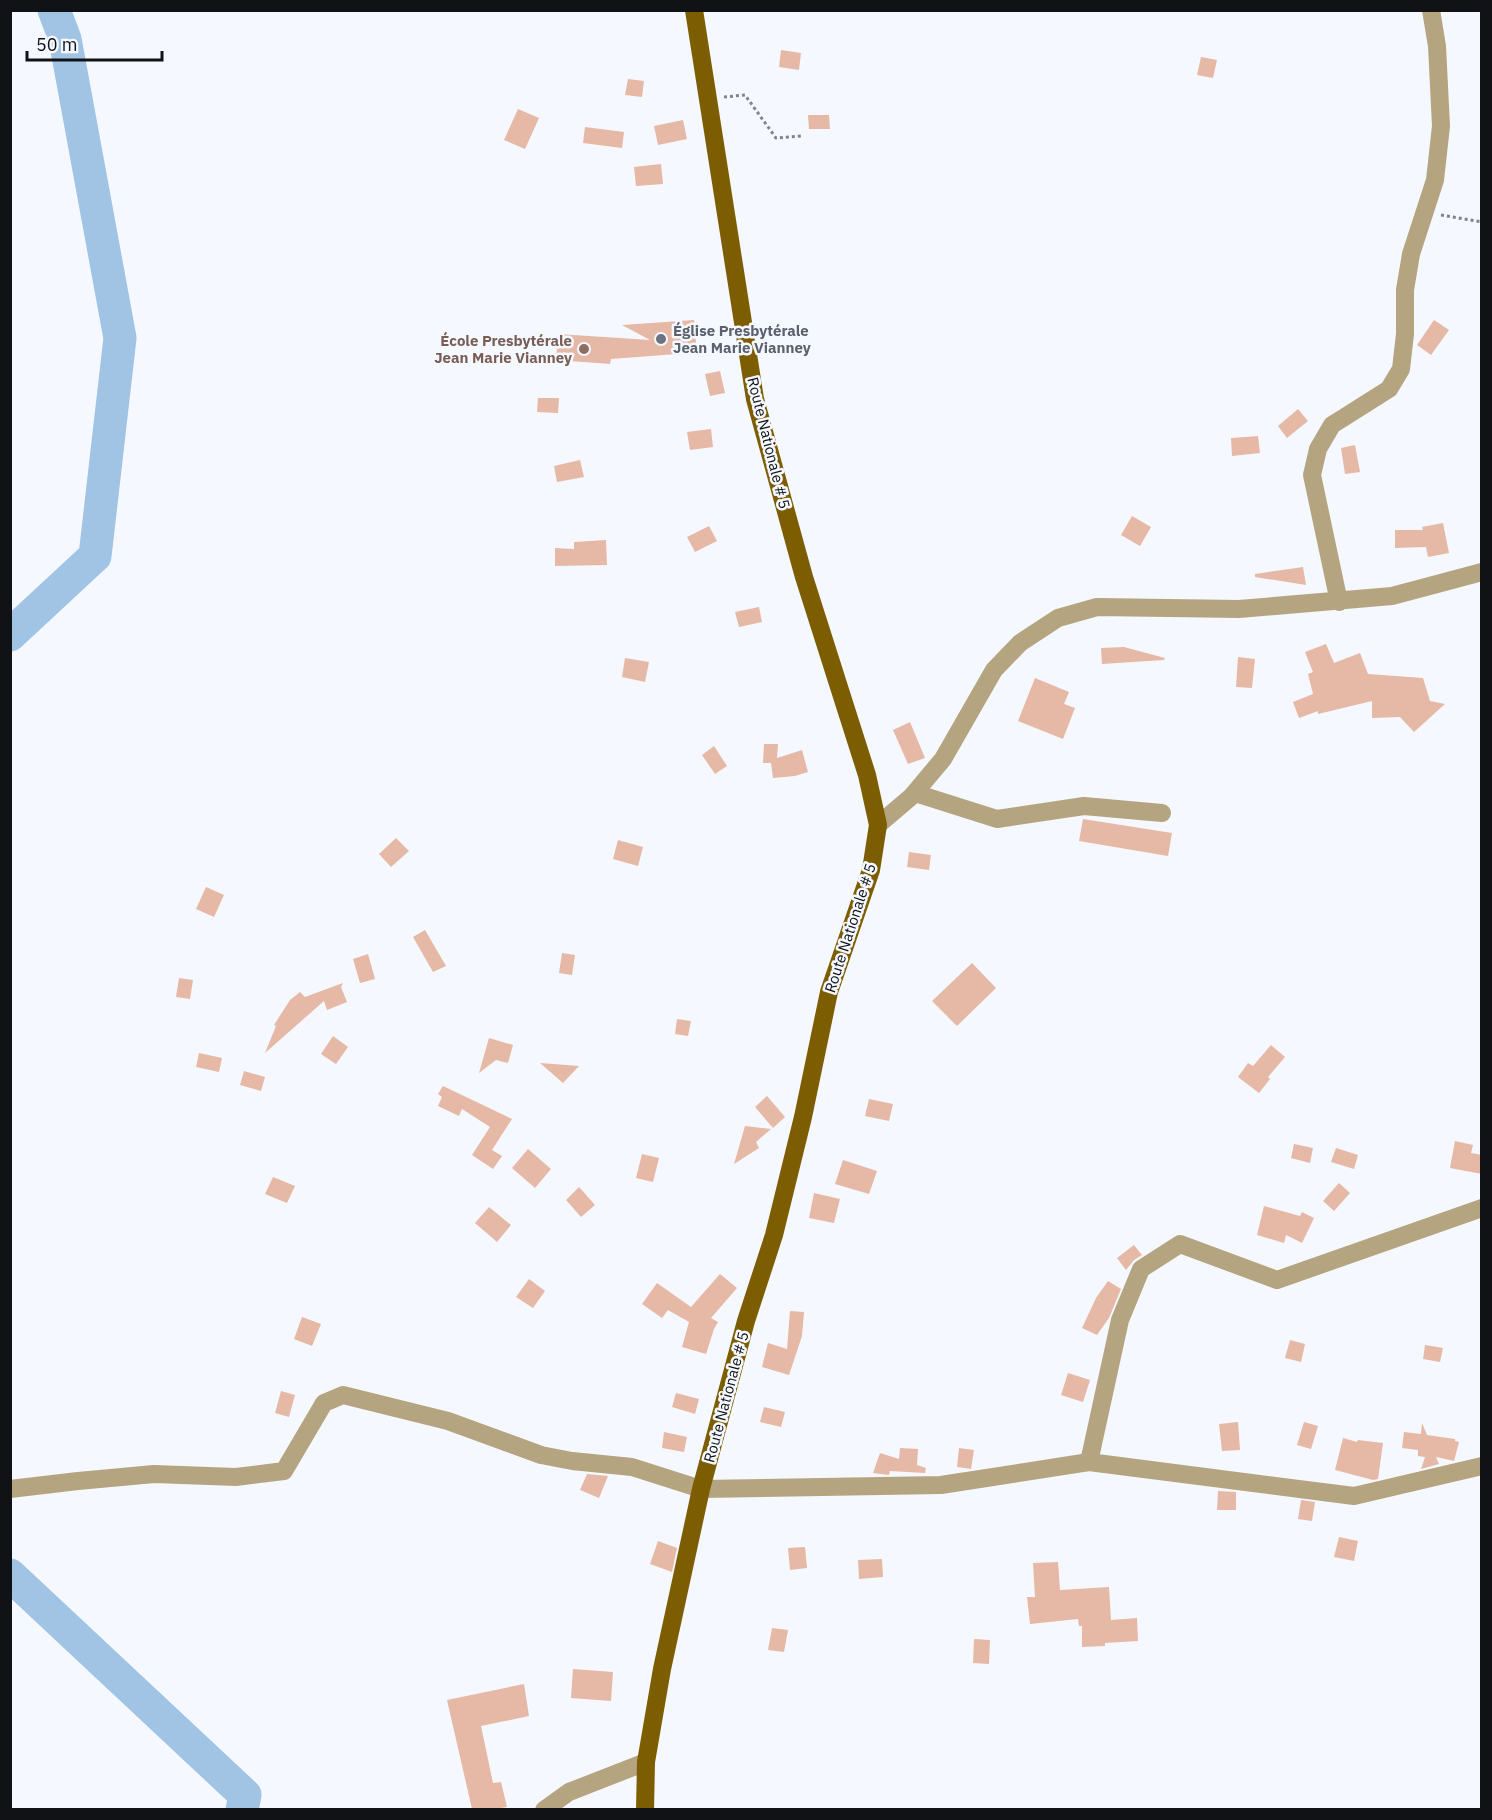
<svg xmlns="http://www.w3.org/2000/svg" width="1492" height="1820" viewBox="0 0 1492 1820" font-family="'IBM Plex Sans',sans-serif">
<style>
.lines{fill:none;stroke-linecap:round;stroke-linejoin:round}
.river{stroke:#a1c3e4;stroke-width:33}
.building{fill:#e6b8a6}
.path{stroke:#828488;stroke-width:3;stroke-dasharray:3 3;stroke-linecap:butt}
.minor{stroke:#b5a480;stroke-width:18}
.major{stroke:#7d5d01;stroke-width:18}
.worship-dot{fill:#6b7280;stroke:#f5f8fe;stroke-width:2}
.education-dot{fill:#8d6e63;stroke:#f5f8fe;stroke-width:2}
.labels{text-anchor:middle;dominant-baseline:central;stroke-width:5;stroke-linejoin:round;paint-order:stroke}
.worship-label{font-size:15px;font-weight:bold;fill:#5b616d;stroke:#f5f8fe;text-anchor:start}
.education-label{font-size:15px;font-weight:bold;fill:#785e54;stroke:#f5f8fe;text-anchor:end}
.street-label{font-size:15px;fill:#111215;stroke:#f5f8fe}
</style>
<rect width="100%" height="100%" fill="#f5f8fe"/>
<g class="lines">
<!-- river -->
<path class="river" d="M10 635 95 556 120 338 65 39 54 10
M10 1575 245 1795 242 1810"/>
</g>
<!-- building -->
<path class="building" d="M781 50 801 53 799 70 779 67Z
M1201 57 1217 60 1213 78 1197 75Z
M628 79 644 81 642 97 625 95Z
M518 109 539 118 525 149 504 140Z
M808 115H829L830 129H809Z
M683 120 687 139 658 145 654 126Z
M585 127 624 132 622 148 583 143Z
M661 164 663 184 636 186 634 167Z
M694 320 696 343H703V352L611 359 610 364 556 360 558 334 650 340 622 325Z
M1434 320 1449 330 1431 355 1417 345Z
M720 371 725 393 710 396 705 374Z
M538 398H559L558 413 537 412Z
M1298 409 1308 421 1287 438 1278 426Z
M711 429 713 447 690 450 687 432Z
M1258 436 1260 453 1232 456 1231 438Z
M1355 445 1360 472 1345 474 1341 448Z
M580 460 584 477 557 482 554 466Z
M1132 516 1151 527 1140 546 1121 535Z
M1443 523 1449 553 1428 557 1426 547 1395 548V530H1423L1422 527Z
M709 526 717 541 695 552 687 537Z
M606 540 607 565 555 566V548L574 549V542Z
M1303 567 1306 585 1255 577V574Z
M759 607 762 622 739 627 735 612Z
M1326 644 1334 663 1360 653 1368 674 1423 678 1430 701 1445 704 1414 732 1400 717 1372 718V701L1318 714V711L1299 718 1293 702 1313 694 1308 674 1313 672 1305 652Z
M1124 647 1165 658 1164 660 1102 664 1101 648Z
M1238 657 1255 659 1252 688 1236 687Z
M625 658 649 662 645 682 622 677Z
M1035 678 1069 692 1064 704 1075 708 1063 739 1018 721Z
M910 722 925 758 908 764 893 730Z
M764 744H778L777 758 802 750 808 772 795 776 773 778 771 763H763Z
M714 746 727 766 715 774 702 755Z
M1083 819 1172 833 1168 856 1079 841Z
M396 838 409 851 391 867 379 854Z
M618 840 643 847 638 866 613 859Z
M909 852 931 855 929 870 907 867Z
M206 887 224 895 214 917 196 909Z
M425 930 446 966 433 972 413 937Z
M562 953 575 955 572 975 559 973Z
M368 954 375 979 360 983 353 959Z
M972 963 996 988 957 1026 932 1001Z
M179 978 193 980 190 999 176 997Z
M343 983 341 987 347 1002 327 1010 324 1001 265 1053 276 1026 274 1025 290 1000 300 992 305 997Z
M677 1019 691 1021 688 1036 675 1034Z
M333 1036 348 1047 336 1064 321 1054Z
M489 1038 513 1045 508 1063 496 1060 479 1073Z
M1271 1045 1285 1057 1268 1077 1270 1079 1259 1093 1238 1077 1248 1063 1253 1066Z
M199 1053 222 1058 219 1072 196 1067Z
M540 1063 579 1066 563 1083Z
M244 1071 265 1077 261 1091 240 1085Z
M443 1086 512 1119 492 1150 502 1156 493 1169 472 1155 490 1127 462 1109 459 1116 438 1106 442 1097 438 1094Z
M767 1096 785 1117 773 1128 755 1107Z
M869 1099 893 1104 889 1121 865 1116Z
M745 1126 771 1129 756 1142 759 1148 734 1164Z
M1455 1141 1473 1145 1471 1153 1482 1155V1174L1450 1168Z
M1294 1144 1313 1148 1310 1163 1291 1158Z
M1336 1148 1358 1155 1354 1169 1331 1162Z
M528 1149 551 1169 535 1188 512 1168Z
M642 1154 659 1158 653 1182 636 1178Z
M843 1160 877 1171 869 1194 835 1184Z
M273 1177 295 1186 287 1203 265 1194Z
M1339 1183 1350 1193 1334 1211 1323 1201Z
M579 1187 595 1205 581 1217 566 1200Z
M814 1193 840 1199 834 1223 809 1218Z
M1264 1206 1300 1216 1302 1212 1314 1218 1302 1243 1286 1235 1284 1243 1257 1235Z
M489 1207 511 1225 497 1242 475 1223Z
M1134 1245 1142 1255 1134 1260 1126 1270 1117 1258Z
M720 1274 737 1288 711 1318 718 1322 714 1329 706 1354 682 1347 689 1322 668 1310 662 1318 642 1304 657 1283 691 1307Z
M529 1279 545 1291 533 1308 516 1297Z
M1108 1281 1121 1289 1109 1318 1097 1335 1082 1328 1096 1298Z
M790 1311 804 1312 802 1336 789 1375 762 1367 768 1343 787 1349Z
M302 1317 321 1324 312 1346 294 1339Z
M1290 1340 1305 1344 1301 1362 1285 1358Z
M1425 1345 1443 1348 1440 1362 1423 1359Z
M1068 1373 1090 1380 1083 1402 1061 1395Z
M281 1391 295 1395 289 1417 275 1413Z
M676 1393 699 1399 695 1414 672 1407Z
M764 1407 785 1412 781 1427 760 1422Z
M1238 1422 1240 1450 1222 1451 1219 1424Z
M1304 1422 1318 1426 1311 1449 1297 1445Z
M1422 1423 1427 1435 1455 1439V1441L1459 1442 1454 1461 1436 1457 1439 1464 1421 1469 1425 1457 1418 1456V1450L1402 1448 1404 1432 1421 1434Z
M664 1432 687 1437 684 1452 662 1448Z
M1343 1438 1357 1442 1358 1440 1383 1443 1378 1479 1373 1480 1335 1470Z
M900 1448 918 1449 917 1465 926 1468 925 1473 890 1471 889 1475 873 1473 880 1453 899 1459Z
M959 1448 974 1450 971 1469 957 1467Z
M587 1474 608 1476 599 1498 580 1490Z
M1218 1491 1236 1492V1510H1217Z
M1301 1500 1315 1502 1312 1521 1298 1519Z
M1339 1537 1358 1541 1354 1561 1334 1557Z
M658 1541 677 1548 672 1572 650 1564Z
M805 1547 807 1568 790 1570 788 1548Z
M882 1559 883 1577 859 1579 858 1560Z
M1058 1562 1060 1590 1109 1587 1111 1620 1137 1618 1138 1641 1105 1643V1646L1082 1647V1626H1079L1078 1619 1030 1624 1027 1597H1035L1033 1563Z
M772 1628 788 1630 784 1652 768 1650Z
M974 1639 990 1640 989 1664 973 1663Z
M573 1669 613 1672 611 1701 571 1698Z
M524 1684 529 1716 481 1726 493 1783 501 1782 507 1807 494 1809H472L447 1700Z"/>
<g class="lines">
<!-- path -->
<path class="path" d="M724 97 745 95 776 138 801 136
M1441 215 1482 222"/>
<!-- minor -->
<path class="minor" d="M1339 602 1312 475 1318 449 1332 425 1389 389 1401 369 1405 334V290L1411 254 1435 180 1441 126 1437 46 1431 10
M915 793 997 819 1084 806 1162 813
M878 825 912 796 943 759 994 670 1020 643 1058 618 1097 607 1239 609 1392 596 1482 572
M1089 1462 1120 1320 1141 1269 1180 1244 1277 1280 1482 1208
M10 1489 78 1481 154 1474 236 1477 284 1471 324 1403 343 1395 448 1421 541 1455 572 1461 632 1467 701 1489 941 1485 1089 1462 1354 1496 1482 1466
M544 1810 569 1792 646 1762"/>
<!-- major -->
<path class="major" d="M645 1810 646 1762 662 1669 701 1489 746 1321 774 1235 803 1117 829 992 871 870 878 825 867 775 804 577 755 399 694 10"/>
</g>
<!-- markers -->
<circle class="worship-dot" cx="661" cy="339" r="6"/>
<circle class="education-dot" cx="584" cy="349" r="6"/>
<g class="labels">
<!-- worship labels -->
<g class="worship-label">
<text x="673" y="330">Église Presbytérale<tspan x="673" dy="17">Jean Marie Vianney</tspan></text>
</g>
<!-- education labels -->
<g class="education-label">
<text x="572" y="340">École Presbytérale<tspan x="572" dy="17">Jean Marie Vianney</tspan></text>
</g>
<!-- street labels -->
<g class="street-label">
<text transform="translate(769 443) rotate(76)">Route Nationale # 5</text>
<text transform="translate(850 928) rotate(-72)">Route Nationale # 5</text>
<text transform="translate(726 1397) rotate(-75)">Route Nationale # 5</text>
</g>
</g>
<!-- border -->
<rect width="1492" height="1820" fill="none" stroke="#111215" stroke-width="24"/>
<!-- scale -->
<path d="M27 51v9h135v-9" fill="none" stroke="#111215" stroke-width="3"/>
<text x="36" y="51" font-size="18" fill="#111215" stroke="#f5f8fe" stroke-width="4.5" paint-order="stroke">50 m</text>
</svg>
